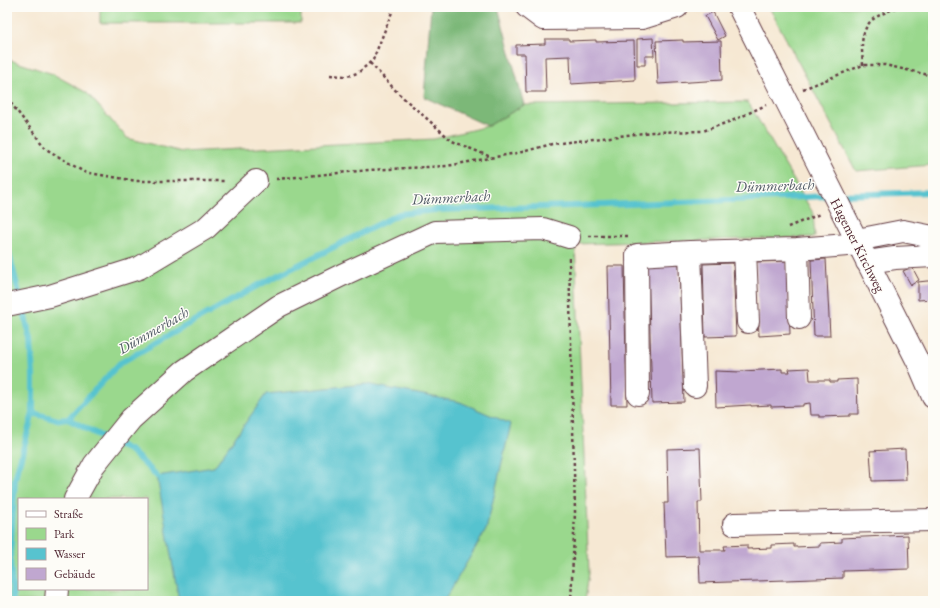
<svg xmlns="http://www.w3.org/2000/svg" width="940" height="608" viewBox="0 0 940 608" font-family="'EB Garamond',serif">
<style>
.green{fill:#9ad88d;stroke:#727c5c;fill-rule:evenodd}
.forest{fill:#7bb878;stroke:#626c52}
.water{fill:#57c3cf;stroke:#50717d}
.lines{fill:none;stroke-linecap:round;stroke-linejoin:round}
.stream{stroke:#57c3cf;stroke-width:6}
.building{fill:#c0a7d0}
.minor-casing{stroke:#643d44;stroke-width:24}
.path{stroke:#643d44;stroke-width:2.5;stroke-dasharray:3 3;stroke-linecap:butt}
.minor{stroke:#fff;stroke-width:22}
.labels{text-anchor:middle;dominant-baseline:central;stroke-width:3;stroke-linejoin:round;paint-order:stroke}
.street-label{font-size:14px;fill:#4a1f2b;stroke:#fdfcf7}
.water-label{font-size:15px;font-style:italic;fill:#4f5864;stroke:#fdfcf7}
</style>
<rect width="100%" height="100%" fill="#fdfcf7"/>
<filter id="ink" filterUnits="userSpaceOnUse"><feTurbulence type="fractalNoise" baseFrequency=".025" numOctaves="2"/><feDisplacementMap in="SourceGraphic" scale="8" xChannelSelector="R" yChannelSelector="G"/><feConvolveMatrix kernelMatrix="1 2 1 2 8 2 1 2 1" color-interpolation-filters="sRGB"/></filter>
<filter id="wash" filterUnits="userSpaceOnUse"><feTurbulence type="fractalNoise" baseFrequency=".012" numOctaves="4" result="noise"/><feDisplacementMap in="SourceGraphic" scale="16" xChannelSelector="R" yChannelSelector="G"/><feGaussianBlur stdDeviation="0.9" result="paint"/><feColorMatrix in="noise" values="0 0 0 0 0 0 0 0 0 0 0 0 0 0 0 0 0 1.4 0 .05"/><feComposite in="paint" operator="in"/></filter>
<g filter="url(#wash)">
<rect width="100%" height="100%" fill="#f6e8d3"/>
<!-- green -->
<path class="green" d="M100 7H301V23H100Z
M769 7H933V165L856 171Z
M7 59 53 74 87 93 127 138 182 152 434 139 488 126 524 105 748 102 813 213 815 237 575 244 589 573 585 601H7ZM19 499H147V589H19Z"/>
<!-- forest -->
<path class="forest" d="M431 7H498L524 105 488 126 424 97Z"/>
<!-- water -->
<path class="water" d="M366 384 460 402 511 424 486 530 444 601H179L157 476 214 467 266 394Z"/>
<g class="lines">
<!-- stream -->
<path class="stream" d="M839 195 933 192
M7 246 31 340 33 376V413L15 479 10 559 13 601
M33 413 58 420 68 419 120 363 257 286 399 214 435 210 603 205 830 196
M68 419 108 440
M117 444 131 451 157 476"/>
</g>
<g id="blocks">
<!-- building -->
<path class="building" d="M713 12 725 36 718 40 705 16Z
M653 38 654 56H645V65H637V39Z
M545 39H569V41L596 40V42L634 41 635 80 571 84 570 56 545 57 546 92H526L525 54H516V45L545 44Z
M683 40V42L721 41 722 80 658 84 656 41Z
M826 259 830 336H814L811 260Z
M787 261 790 334 759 336 756 262Z
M733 263 736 336 705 337 703 264Z
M679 264 684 402 652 403 648 265Z
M608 266H624L627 405H611Z
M912 267 919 280 911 285 903 271Z
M927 281H933V299L918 300V282Z
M809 368 810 380H830V382H837V380L857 379 858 414H850V416L819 417V415H811L810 403 803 404V406L771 407V405L751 406V405L716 407 715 371 741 372V371L782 369V372H790L789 369Z
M700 448 702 502H698L699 550H725L724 546 747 545V549L772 548V545L794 544V547L820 546V543L842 542V538L908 535 909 569 843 571V578L700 583 699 556 666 557 664 503H668L667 449Z
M905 449 906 480 872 481 870 451Z"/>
</g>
</g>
<g filter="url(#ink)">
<use href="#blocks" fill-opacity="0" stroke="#643d44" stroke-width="1"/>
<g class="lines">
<defs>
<path id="minor" d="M527 7 543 19 642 18 677 7
M739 7 918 362 933 397
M857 240 903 231 933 237
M797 249 799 318
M745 250 748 322
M867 262 895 258 933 256
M7 305 50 296 139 268 206 228 256 181
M695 386 690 252 797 249 860 244
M638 394 637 255 690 252
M75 499 94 465 131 419 184 371 279 306 342 275 435 232 543 229 569 237
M734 524 933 520
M56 601 57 589"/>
</defs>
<!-- minor casing -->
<use href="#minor" class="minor-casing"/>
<!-- path -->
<path class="path" d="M370 63 398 93 452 141 491 157
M863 65C862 50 859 32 872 20 878 15 889 11 897 7
M330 75 344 76 352 75 359 72 373 60 394 7
M803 89 863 65H885L933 76
M7 98 46 149 84 172 136 181H225
M276 179 369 170 447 166 522 152 552 144 652 132 703 131 734 120 766 105
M788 227 820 214
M589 236H628
M569 258 575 512 571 601"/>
<!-- minor -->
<use href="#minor" class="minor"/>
</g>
</g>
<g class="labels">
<!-- street labels -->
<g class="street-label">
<text transform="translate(858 245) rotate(63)">Hagemer Kirchweg</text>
</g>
<!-- water labels -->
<g class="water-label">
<text transform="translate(775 185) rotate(-2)">Dümmerbach</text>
<text transform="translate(451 197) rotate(-3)">Dümmerbach</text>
<text transform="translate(153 330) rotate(-30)">Dümmerbach</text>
</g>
</g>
<!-- margin -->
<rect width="940" height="608" fill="none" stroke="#fdfcf7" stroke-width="24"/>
<!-- legend -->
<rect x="18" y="498" width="130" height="92" fill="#fdfcf7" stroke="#b5a4a5"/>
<rect x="26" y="511" width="20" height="6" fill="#ffffff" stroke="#b5a4a5"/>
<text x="54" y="518" font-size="12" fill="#4a1f2b">Straße</text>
<rect x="26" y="528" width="20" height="12" fill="#9ad88d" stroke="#b5a4a5"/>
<text x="54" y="538" font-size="12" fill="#4a1f2b">Park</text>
<rect x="26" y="548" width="20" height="12" fill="#57c3cf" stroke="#b5a4a5"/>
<text x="54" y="558" font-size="12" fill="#4a1f2b">Wasser</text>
<rect x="26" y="568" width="20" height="12" fill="#c0a7d0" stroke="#b5a4a5"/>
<text x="54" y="578" font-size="12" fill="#4a1f2b">Gebäude</text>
</svg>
